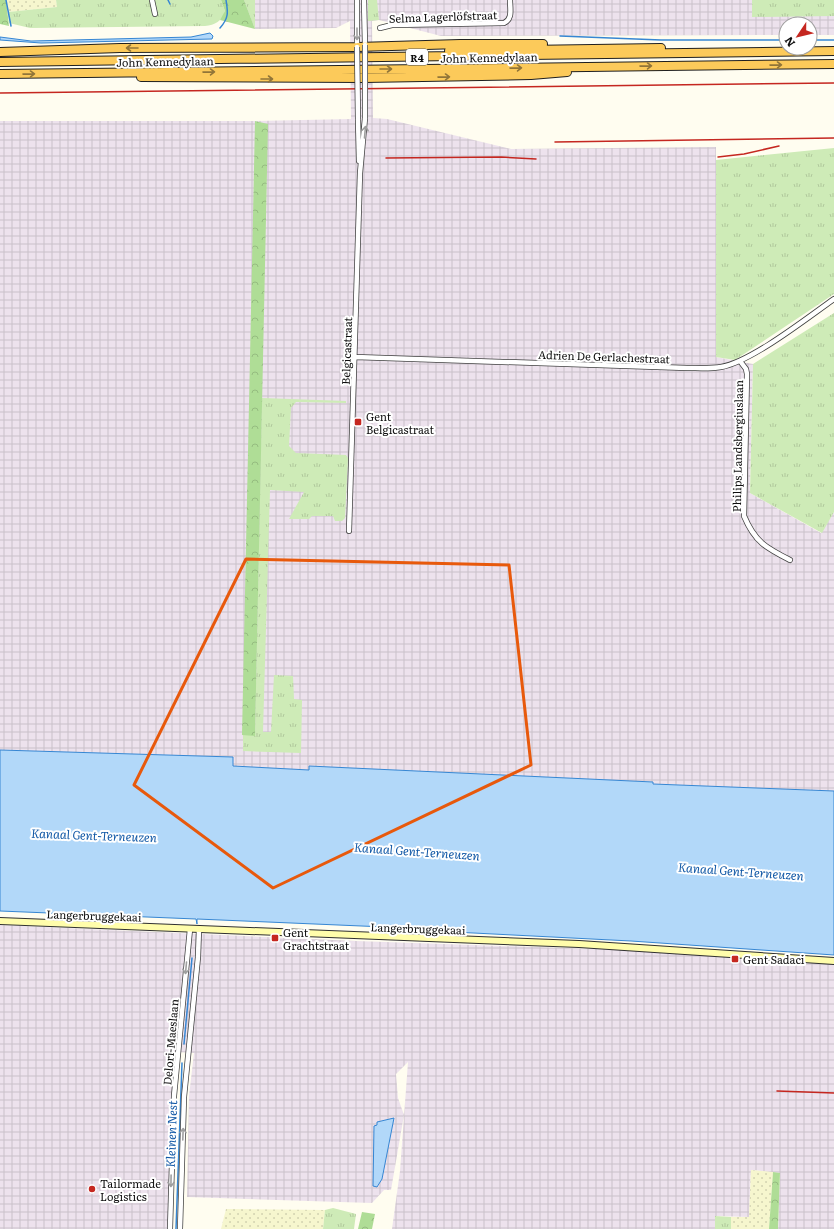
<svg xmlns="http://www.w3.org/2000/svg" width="834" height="1229" viewBox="0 0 834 1229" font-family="Literata,serif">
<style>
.industrial{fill:url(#industrial-grid)}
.farmland{fill:url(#farmland-dots)}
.grass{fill:url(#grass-tufts)}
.forest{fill:url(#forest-crowns)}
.water{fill:#b2d8f9;stroke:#3686d3}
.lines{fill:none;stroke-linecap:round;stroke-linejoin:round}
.stream{stroke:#3686d3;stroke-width:1.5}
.minor-casing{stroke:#414141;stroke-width:6}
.secondary-casing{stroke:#303030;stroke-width:8}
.trunk-casing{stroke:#1f1f1f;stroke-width:10}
.minor{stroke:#fff;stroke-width:4.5}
.secondary{stroke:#fffdab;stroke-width:6}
.trunk{stroke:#fcca5a;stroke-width:8}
.rail{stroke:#c52720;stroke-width:1.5}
.minor-bridge-casing{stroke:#414141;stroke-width:6;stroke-linecap:butt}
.minor-bridge{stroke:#fff;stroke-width:4.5}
.oneway{stroke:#9f9f9f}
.oneway2{stroke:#917538}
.marked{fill:none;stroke:#e8590c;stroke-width:3;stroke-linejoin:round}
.poi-dot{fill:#c52720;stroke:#fff;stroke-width:1.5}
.labels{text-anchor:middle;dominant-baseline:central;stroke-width:4;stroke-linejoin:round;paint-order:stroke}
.shield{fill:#fff;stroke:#565656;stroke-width:1}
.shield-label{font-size:10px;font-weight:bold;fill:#0e0e0e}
.street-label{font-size:11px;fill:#0e0e0e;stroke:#fff}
.poi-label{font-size:11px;fill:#0e0e0e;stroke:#fff;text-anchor:start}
.water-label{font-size:12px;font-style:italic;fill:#1158a6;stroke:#fff}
</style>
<defs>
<pattern id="industrial-grid" width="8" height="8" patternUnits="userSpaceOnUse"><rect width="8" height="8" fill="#ede2ed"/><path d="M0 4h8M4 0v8" fill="none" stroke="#cac1ca"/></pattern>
<pattern id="farmland-dots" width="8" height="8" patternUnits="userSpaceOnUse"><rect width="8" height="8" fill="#f6f6ce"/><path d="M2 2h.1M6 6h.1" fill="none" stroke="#d2d2b0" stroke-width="1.8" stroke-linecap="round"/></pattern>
<pattern id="grass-tufts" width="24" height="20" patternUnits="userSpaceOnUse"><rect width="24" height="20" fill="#ceebb7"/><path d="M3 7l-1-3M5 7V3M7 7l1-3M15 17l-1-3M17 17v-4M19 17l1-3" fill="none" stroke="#b0c89c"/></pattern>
<pattern id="forest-crowns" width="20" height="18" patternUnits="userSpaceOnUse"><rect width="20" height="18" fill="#afdd96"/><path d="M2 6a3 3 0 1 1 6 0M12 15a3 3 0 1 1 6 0" fill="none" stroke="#95bc80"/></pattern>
</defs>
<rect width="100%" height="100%" fill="#fffdf0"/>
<!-- industrial -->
<path class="industrial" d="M244 0H834V35H810V24H786V35L441 36 379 20 372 21 373 118 387 119 511 149 716 147V357L753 364 750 493 821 533 834 512V791L653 784V782L309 766V770L232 766V757L0 750V121H255L351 119 350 21 336 28 255 29Z
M0 925 356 941 834 957V1229H778L780 1173 751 1170 749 1217 715 1216V1229H392L400 1171 408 1062 396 1074 398 1098 404 1115 391 1190H384L372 1203 187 1197 189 1096 194 1053 177 1052 168 1229H0Z"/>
<!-- farmland -->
<path class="farmland" d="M6 0H56L57 7 8 12Z
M751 1170 773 1172 769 1229H731V1217H749Z
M226 1209 325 1210 323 1229H221Z"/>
<!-- grass -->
<path class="grass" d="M56 0H221L225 11C222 21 215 25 205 26L30 28 9 23 8 12 57 7Z
M244 0H255V29Z
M368 0H377L379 20 368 21Z
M752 0H834V16L752 17Z
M834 148V294L735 360 716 357V160Z
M834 313V512L822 533 750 493 753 364Z
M262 398 346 401V403L296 402 291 408 289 446 296 453 346 455 348 458 345 518 342 521H335L333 516H312L309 519H289L304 492 270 490 263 732H271L274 675 293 676 294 699 302 700 301 753 243 751V735H255Z
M333 1208 356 1214 354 1229H323L325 1210Z
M715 1216 731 1217V1229H715Z"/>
<!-- forest -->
<path class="forest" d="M0 0H6L9 26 0 24Z
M221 0H244L255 29 220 20 225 11Z
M255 121 268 124 255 736 242 735Z
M773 1172 780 1173 778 1229H769Z
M362 1212 375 1214 372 1229H358Z"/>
<!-- water -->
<path class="water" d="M210 33 213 36 212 39 41 43 0 40V37L31 41 191 37Z
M0 750 233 757V766L309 770V766L653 782V784L834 791V955L631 941 434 931 433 934H429V931L386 930 385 927 197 919V924L196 919 0 911Z
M394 1118 382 1179 377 1187 373 1186 374 1126 377 1125V1122Z"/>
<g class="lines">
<!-- stream -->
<path class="stream" d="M6 0 11 26
M168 0 170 4
M220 28C229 18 228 12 226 0
M560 36 661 40H786
M810 40H834
M184 1044 192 958
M176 1229 182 1063"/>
<defs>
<path id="minor" d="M152 0 155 14
M357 0V47
M364 0 365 45
M380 28 392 25 504 23C513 19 510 9 510 0
M358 119 359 161
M355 357 687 368C698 368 710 369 721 367 751 362 807 318 834 299
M740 361 746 369 747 374 744 516C755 542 766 548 790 560
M349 531 360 173 365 118
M170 1229 174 1096 190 929
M180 1229 184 1097 198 957 199 929"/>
<path id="secondary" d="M0 921 579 944 834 961"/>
<path id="trunk" d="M449 51 661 48
M0 52 120 48 357 47 460 44H543
M0 62 834 51
M0 74 834 64
M141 77 365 78 531 75 567 72"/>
</defs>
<!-- minor casing -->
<use href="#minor" class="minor-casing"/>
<!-- secondary casing -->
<use href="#secondary" class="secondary-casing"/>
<!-- trunk casing -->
<use href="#trunk" class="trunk-casing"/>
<!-- minor -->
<use href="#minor" class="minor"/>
<!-- secondary -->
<use href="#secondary" class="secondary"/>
<!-- trunk -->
<use href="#trunk" class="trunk"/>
<!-- rail -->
<path class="rail" d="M0 93 834 83
M555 142 834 138
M718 157 744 154 779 146
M386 158 501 157 536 159
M777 1091 834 1093"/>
<defs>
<path id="minor-bridge" d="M365 45V118
M357 47 358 119"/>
</defs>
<!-- minor-bridge casing -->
<use href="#minor-bridge" class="minor-bridge-casing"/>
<!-- minor-bridge -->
<use href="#minor-bridge" class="minor-bridge"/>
</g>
<!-- one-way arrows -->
<defs><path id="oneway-shaft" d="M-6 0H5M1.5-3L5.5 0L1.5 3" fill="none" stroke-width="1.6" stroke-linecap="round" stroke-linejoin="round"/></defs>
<g class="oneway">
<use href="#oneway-shaft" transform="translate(357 34) rotate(90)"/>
<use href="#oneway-shaft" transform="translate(365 132) rotate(-85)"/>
<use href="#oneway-shaft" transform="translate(186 968) rotate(95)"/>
<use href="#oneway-shaft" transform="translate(183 1134) rotate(-88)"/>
<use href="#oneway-shaft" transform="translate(171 1181) rotate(91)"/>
</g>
<g class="oneway2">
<use href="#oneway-shaft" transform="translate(132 48) rotate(-180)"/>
<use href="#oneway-shaft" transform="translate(776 65) rotate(-1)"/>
<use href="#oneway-shaft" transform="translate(646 66) rotate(-1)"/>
<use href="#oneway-shaft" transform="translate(516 68) rotate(-1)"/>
<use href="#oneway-shaft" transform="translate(386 69)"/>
<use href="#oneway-shaft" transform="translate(209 72) rotate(-1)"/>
<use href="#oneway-shaft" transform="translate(29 74) rotate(-1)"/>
<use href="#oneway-shaft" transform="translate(444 77) rotate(-1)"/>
<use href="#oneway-shaft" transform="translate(267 79)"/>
</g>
<!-- marked area -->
<path class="marked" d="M246 559 509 565 531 765 273 888 134 785Z"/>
<!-- markers -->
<g class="poi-dot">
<rect x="354" y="418" width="8" height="8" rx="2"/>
<rect x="271" y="934" width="8" height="8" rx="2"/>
<rect x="731" y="955" width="8" height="8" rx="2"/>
<circle cx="92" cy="1189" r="4"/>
</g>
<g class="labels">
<!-- shield labels -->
<rect class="shield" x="406" y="49" width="22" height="16" rx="3"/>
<g class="shield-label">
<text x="417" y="57">R4</text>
</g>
<!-- street labels -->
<g class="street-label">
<text transform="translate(443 16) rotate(-2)">Selma Lagerlöfstraat</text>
<text transform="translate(489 57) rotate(-1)">John Kennedylaan</text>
<text transform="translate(165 61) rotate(-1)">John Kennedylaan</text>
<text transform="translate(346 351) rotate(-88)">Belgicastraat</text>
<text transform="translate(604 356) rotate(2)">Adrien De Gerlachestraat</text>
<text transform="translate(737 446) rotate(-89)">Philips Landsbergiuslaan</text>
<text transform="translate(94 915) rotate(2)">Langerbruggekaai</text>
<text transform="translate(418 928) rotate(2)">Langerbruggekaai</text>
<text transform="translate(170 1042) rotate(-85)">Delori-Maeslaan</text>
</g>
<!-- poi labels -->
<g class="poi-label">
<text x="366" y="416">Gent<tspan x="366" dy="13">Belgicastraat</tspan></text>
<text x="283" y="932">Gent<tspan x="283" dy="13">Grachtstraat</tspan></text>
<text x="743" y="959">Gent Sadaci</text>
<text x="100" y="1183">Tailormade<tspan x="100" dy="13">Logistics</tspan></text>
</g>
<!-- water labels -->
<g class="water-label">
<text transform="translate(94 835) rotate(2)">Kanaal Gent-Terneuzen</text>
<text transform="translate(417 851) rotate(4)">Kanaal Gent-Terneuzen</text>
<text transform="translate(741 871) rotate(4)">Kanaal Gent-Terneuzen</text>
<text transform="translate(171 1134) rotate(-88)">Kleinen Nest</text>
</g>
</g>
<!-- north arrow -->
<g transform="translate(798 36) rotate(235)"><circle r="19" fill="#ffffff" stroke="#9f9f9f"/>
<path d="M0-3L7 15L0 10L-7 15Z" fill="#c52720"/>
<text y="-6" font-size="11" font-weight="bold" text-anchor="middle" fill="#0e0e0e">N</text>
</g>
</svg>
